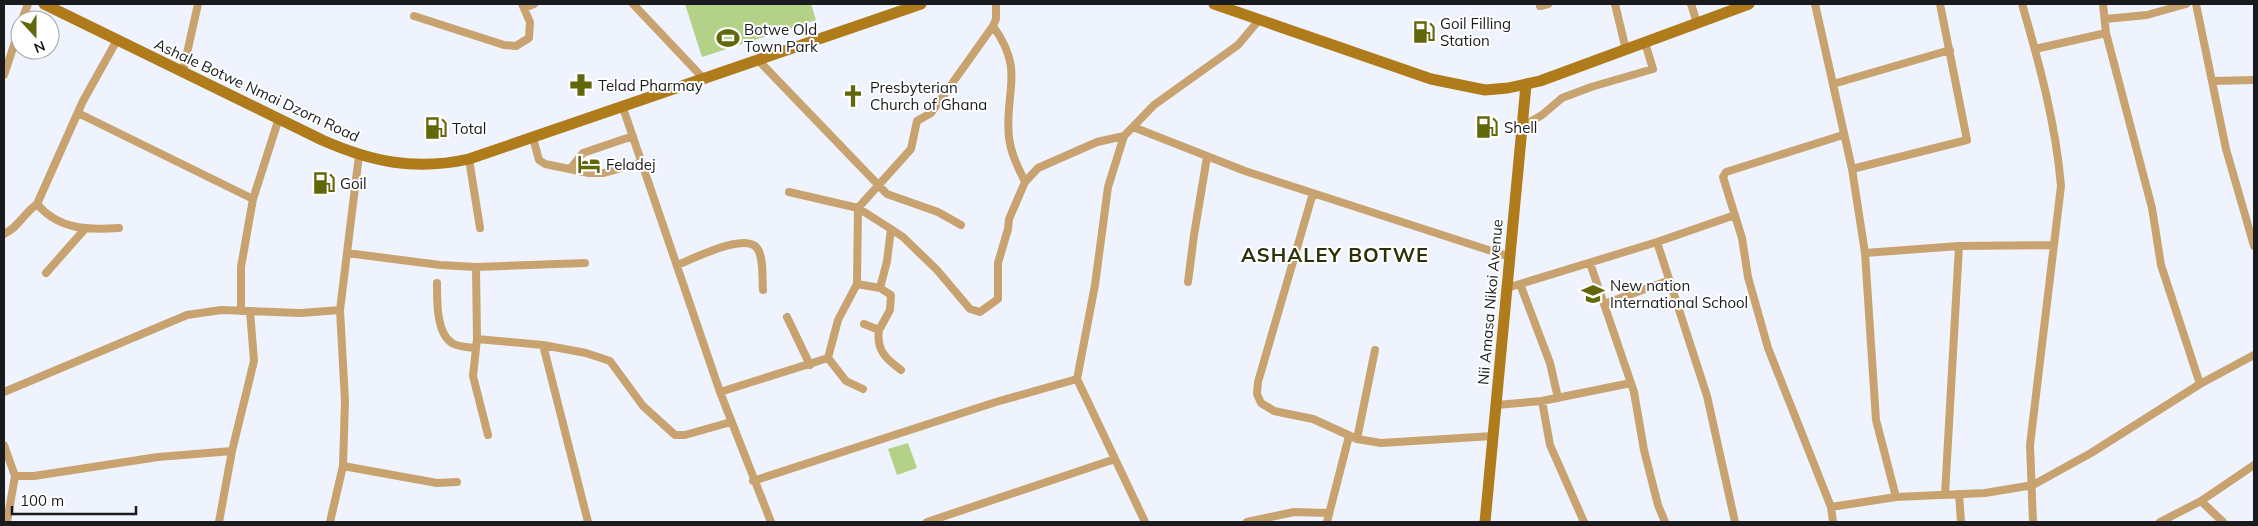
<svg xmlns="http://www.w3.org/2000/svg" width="2258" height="526" viewBox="0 0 2258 526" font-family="Mulish,sans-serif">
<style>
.green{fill:#b4d188}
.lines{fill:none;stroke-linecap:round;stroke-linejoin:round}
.street{stroke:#c8a36f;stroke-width:8}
.secondary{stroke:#b07b1a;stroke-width:11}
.labels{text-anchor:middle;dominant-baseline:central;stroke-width:4;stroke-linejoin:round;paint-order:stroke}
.poi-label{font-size:15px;fill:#191b1e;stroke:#fff;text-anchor:start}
.street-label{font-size:15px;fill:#191b1e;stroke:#fff}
.district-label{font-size:20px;font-weight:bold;letter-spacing:1px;fill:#2d3107;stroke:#fff}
</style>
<rect width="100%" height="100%" fill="#eef3fd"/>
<!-- green -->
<path class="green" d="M685 4H811L816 20 702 57Z
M908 443 917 468 897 475 888 449Z"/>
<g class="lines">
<!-- street -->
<path class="street" d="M633 4 704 79
M1615 4 1626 50
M1691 4 1697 23
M1815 4 1852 169 1865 253 1876 420 1896 497
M2022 4C2039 62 2056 125 2061 186L2030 445 2033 522
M2103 4 2106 33 2152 208 2161 265 2200 384
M2196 4 2226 149 2254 246
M1540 6 1548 4
M524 8 534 4
M414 16 504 45 516 46 529 38 530 22 522 4
M2105 19 2147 15 2186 4
M22 20 28 4
M993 26C1026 72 1004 90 1009 138 1011 154 1018 167 1025 182
M2035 49 2106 33
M759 61 887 194 938 212 961 225
M183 71 198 4
M4 75 20 27
M2213 81 2254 80
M1833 84 1950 50
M622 105 720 392 771 522
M78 113 253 199
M1133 127 1245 171 1510 257
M1521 127 1542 115 1562 98 1591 87 1653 69 1645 43
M533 138 539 160 545 164 589 173H604L642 162
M469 159 480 228
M570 169 583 153 633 136
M1852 169 1967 140 1940 4
M789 192 858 208 891 229 887 261 880 288 891 295 890 310 879 330 864 324
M1313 193 1258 382 1257 394 1261 403 1274 411 1313 419 1357 439 1381 443 1493 436
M37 204C59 230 88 230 119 228
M891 229 903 237 937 270 970 309 980 312 998 299V263L1008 229 1009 219 1025 182 1038 168 1097 142 1124 136
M4 234C18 228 24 213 37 204L83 101 117 40
M1657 242 1707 396 1735 522
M347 253 440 265 476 267 585 263
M1865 253 1959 246 2053 245
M1590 263 1634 392 1644 450 1658 505 1665 522
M677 265C693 259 745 232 757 248 764 257 762 278 763 290
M476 267 477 339 473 376 488 435
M46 273 84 230
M1188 282 1194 235 1207 157
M437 283C437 299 436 333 452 343 458 347 468 347 475 348
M857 284 880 288
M1520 284 1550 363 1558 398
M1507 288 1657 242 1735 215
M1604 304 1670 280
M241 311V267L253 199 279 118
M787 317 810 365
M879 330C876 350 886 359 901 370
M477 339 543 345 586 353 610 361 643 406 675 435H685L731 422
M543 345 588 522
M828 358 846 381 863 389
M1077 379 1145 522
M4 392 187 315 221 310 301 313 340 310
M720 392 828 358 838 320 857 284 858 208 911 149 917 121 931 113 993 26 996 19V4
M1542 401 1550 445 1584 522
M1496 405 1542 401 1631 383
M1357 439 1375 350
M4 445 15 476 7 522
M343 466 437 483 457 482
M15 476H34L158 457 232 451
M753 481 996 402 1077 379 1095 285 1108 187 1124 136 1154 105 1238 45 1259 20
M1959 494 1961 522
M1945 495 1959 246
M2201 501 2223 522
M1831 507 1896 497 1985 493 2033 485 2091 453 2200 384 2254 355
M219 522 232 451 254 361 250 311
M330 522 343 466 345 401 340 310 359 155
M927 522 1115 459
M1247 522 1294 512 1328 513
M1327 522 1349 436
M1833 522 1831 507 1768 348 1748 277 1742 238 1723 177 1726 172 1843 135
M2160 522 2201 501 2254 465"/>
<!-- secondary -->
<path class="secondary" d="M44 4 322 140C372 162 415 171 469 159L921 4
M1214 4 1431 79 1485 90 1508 88 1540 81 1749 4
M1485 522 1526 85"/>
</g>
<!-- icons -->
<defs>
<symbol id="fuel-bare" viewBox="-9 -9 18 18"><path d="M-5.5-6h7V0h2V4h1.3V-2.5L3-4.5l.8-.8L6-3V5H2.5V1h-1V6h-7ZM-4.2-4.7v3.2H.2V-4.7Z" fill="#616809" stroke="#fff" stroke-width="2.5" paint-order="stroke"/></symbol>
<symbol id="stadium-bare" viewBox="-9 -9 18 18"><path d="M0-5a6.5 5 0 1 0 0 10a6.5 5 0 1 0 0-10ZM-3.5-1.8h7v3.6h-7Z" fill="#616809" stroke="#fff" stroke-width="2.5" paint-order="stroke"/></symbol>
<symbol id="pharmacy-bare" viewBox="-9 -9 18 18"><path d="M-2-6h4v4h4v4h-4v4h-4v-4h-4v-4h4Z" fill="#616809" stroke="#fff" stroke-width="2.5" paint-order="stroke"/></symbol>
<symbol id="church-bare" viewBox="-9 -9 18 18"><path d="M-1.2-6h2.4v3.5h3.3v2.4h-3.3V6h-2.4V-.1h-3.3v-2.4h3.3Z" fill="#616809" stroke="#fff" stroke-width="2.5" paint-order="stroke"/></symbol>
<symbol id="hotel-bare" viewBox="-9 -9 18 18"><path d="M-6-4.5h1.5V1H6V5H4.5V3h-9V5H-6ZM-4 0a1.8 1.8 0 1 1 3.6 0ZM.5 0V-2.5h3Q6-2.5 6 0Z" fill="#616809" stroke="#fff" stroke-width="2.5" paint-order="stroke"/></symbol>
<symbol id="school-bare" viewBox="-9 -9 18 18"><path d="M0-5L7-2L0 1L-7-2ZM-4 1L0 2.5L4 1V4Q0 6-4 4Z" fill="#616809" stroke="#fff" stroke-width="2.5" paint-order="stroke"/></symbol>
</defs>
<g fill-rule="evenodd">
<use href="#fuel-bare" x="1408" y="16" width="32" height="32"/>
<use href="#stadium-bare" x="712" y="22" width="32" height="32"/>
<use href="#pharmacy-bare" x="565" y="69" width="32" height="32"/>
<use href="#church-bare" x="837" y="80" width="32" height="32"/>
<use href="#fuel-bare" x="1471" y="111" width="32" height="32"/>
<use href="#fuel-bare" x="420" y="112" width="32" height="32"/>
<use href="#hotel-bare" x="573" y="148" width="32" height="32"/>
<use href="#fuel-bare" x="308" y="167" width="32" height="32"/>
<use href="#school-bare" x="1577" y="278" width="32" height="32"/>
</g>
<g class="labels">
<!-- poi labels -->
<g class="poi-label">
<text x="1440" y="23">Goil Filling<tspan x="1440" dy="17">Station</tspan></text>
<text x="744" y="29">Botwe Old<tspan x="744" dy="17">Town Park</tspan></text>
<text x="598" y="85">Telad Pharmay</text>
<text x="870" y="87">Presbyterian<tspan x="870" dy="17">Church of Ghana</tspan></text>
<text x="1504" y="127">Shell</text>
<text x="452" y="128">Total</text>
<text x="606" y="164">Feladej</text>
<text x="340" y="183">Goil</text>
<text x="1610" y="285">New nation<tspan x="1610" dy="17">International School</tspan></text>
</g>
<!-- street labels -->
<g class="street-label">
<text transform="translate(257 90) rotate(25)">Ashale Botwe Nmai Dzorn Road</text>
<text transform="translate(1490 302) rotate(-85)">Nii Amasa Nikoi Avenue</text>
</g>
<!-- district labels -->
<g class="district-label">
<text x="1335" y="254">ASHALEY BOTWE</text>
</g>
</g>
<!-- border -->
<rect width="2258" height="526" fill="none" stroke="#191b1e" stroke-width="10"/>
<!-- north arrow -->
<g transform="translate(35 35) rotate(159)"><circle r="24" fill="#ffffff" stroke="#a3a4a5"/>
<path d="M0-4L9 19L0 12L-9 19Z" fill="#616809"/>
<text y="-8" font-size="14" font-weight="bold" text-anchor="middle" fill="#191b1e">N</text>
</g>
<!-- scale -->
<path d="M12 506v8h124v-8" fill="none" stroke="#191b1e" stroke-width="2.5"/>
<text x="20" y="506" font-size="15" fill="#191b1e" stroke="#ffffff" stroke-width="4" paint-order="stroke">100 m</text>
</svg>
